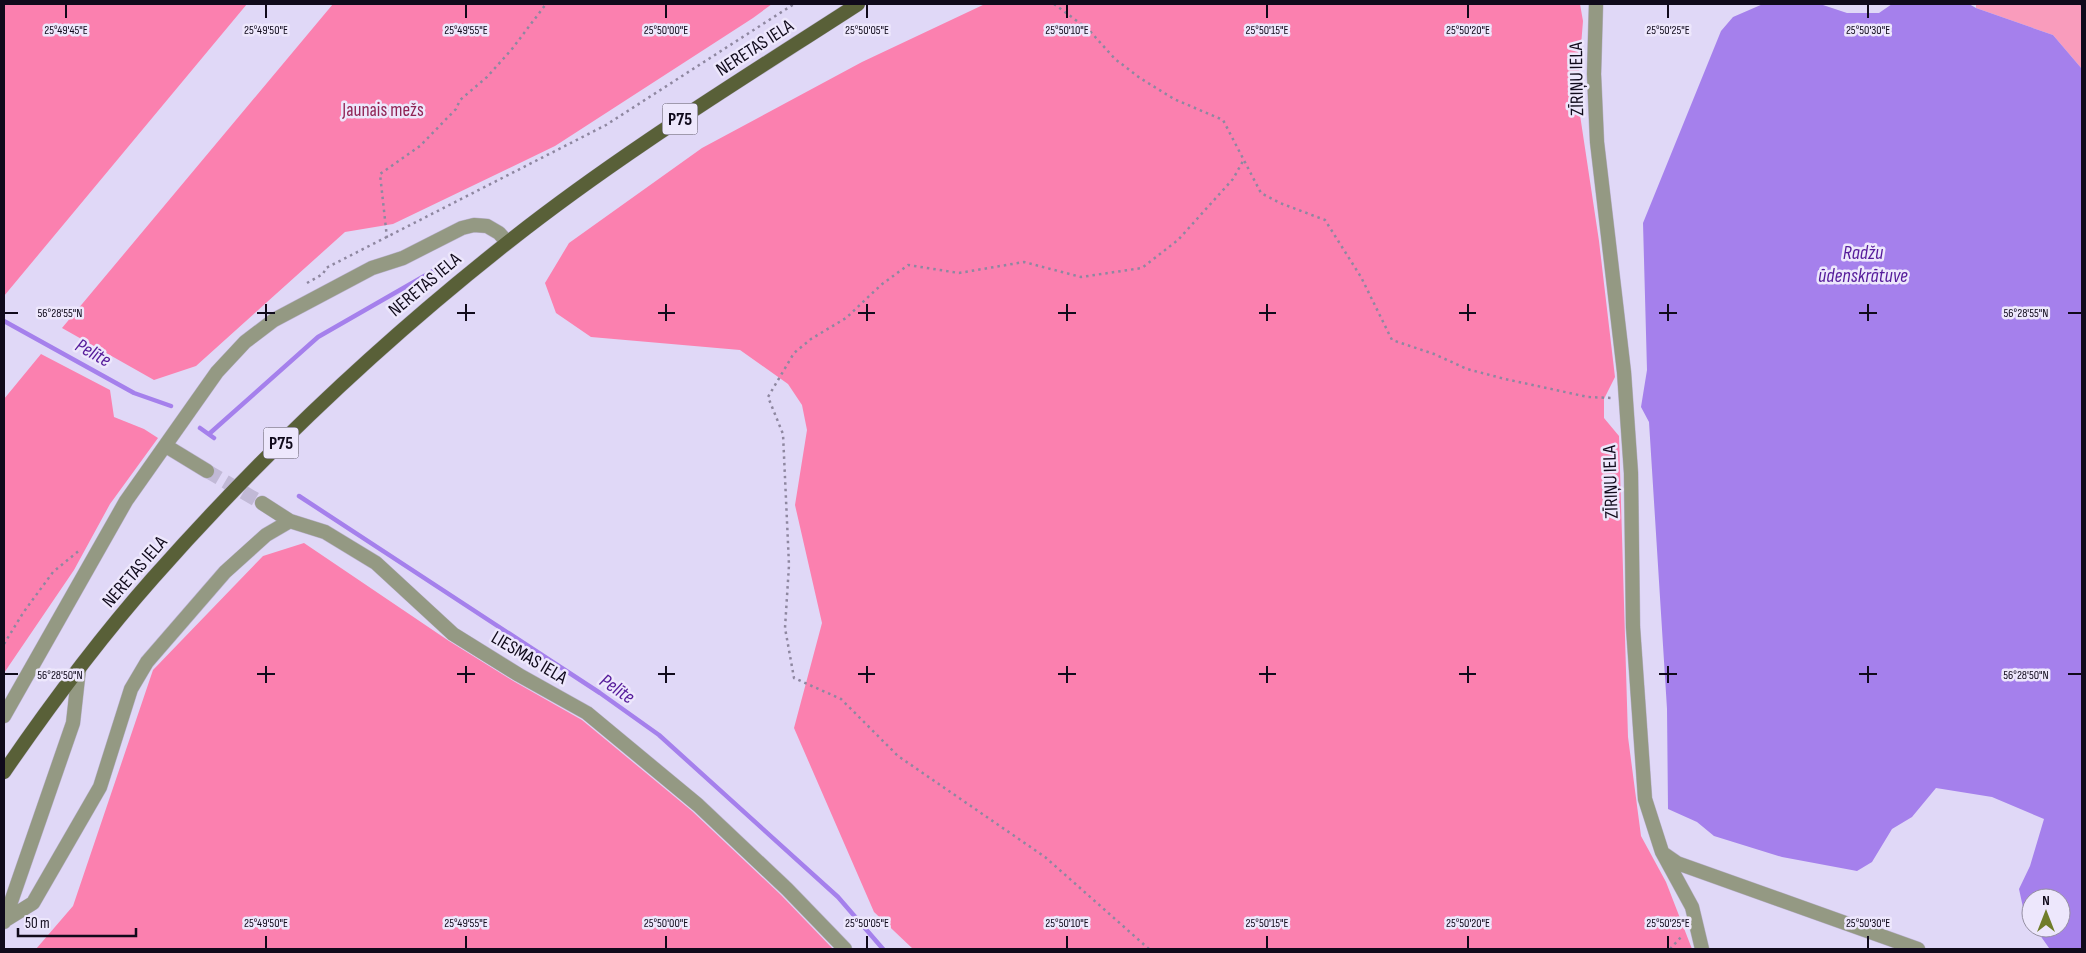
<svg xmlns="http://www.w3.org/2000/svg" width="2086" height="953" viewBox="0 0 2086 953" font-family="'Sofia Sans Condensed',sans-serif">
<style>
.green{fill:#f99cbc}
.forest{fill:#fb80af}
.water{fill:#a580ec}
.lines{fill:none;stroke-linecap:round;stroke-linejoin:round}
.stream{stroke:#a580ec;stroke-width:4.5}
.minor-tunnel{stroke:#c1b9d6;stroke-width:14;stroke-dasharray:14 7;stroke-linecap:butt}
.minor-casing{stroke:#bbb3cf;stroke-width:15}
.primary-casing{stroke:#bbb3cf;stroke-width:15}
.path{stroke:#8e87a0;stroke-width:2.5;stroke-dasharray:2.5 4;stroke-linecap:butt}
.minor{stroke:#949983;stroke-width:14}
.primary{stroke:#596038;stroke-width:14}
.ticks{fill:none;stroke:#100a1b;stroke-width:2}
.labels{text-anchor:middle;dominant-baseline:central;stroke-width:5;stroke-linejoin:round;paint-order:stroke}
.shield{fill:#ede7fc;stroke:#524c5e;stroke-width:1}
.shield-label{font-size:18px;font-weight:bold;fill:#100a1b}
.street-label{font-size:19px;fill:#100a1b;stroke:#ede7fc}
.park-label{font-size:19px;fill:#902354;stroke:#ede7fc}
.water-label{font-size:20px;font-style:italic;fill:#551a9a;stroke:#ede7fc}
.ticks-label{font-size:12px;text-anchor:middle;fill:#100a1b;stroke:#ede7fc;stroke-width:5;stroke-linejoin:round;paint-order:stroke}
</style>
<rect width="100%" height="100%" fill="#e0d8f7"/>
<!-- green -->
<path class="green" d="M1976 4 2082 5V69L2053 35 1976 8Z"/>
<!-- forest -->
<path class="forest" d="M4 4H247L4 296Z
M333 4H772L753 18 555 146 393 224 345 232 196 366 154 380 62 328Z
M985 4H1580L1583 21 1577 95 1599 241 1615 377 1604 399V418L1619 436 1628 737 1641 836 1666 882 1692 949H913L874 912 794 728 822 623 795 505 807 430 802 405 788 384 740 350 591 337 556 313 545 283 569 243 702 148 862 62Z
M41 354 110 390 114 417 144 429 158 438 110 504 74 570 4 673V399Z
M304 543 449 641 515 682 582 720 692 811 781 895 833 949H36L73 906 153 670 263 556Z"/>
<!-- water -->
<path class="water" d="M1763 4H1820L1847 13H1879L1892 4H1969L1976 8 2053 35 2082 69V949L2049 948 2035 928H2061V898H2031V922L2024 912 2019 889 2030 866 2044 819 1992 797 1936 788 1912 817 1892 829 1872 862 1857 871 1782 857 1714 836 1697 822 1668 809 1667 709 1649 422 1641 407 1647 370 1643 223 1721 31 1733 17Z"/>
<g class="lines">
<!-- stream -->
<path class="stream" d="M4 321 134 393 171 406
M200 428 214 438
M209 434 318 337 447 263
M299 496 600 693 659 735 838 897 883 949"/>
<!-- minor-tunnel -->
<path class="minor-tunnel" d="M207 471 262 503"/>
<defs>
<path id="minor" d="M1596 4 1594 74 1597 142 1624 372 1631 473 1633 627 1645 799 1662 852 1692 907 1702 949
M166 446 207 471
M262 503 290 521 325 532 376 563 453 634 519 675 587 713 698 805 787 889 845 949
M4 716 126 501 217 372 245 342 274 320 372 268 403 258 462 228 474 225 487 226 499 233 507 242
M1664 854 1677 863 1918 949
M4 921 33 903 100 787 131 689 147 662 225 572 266 535 290 521
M4 922 73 723 79 669"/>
<path id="primary" d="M4 772C50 705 99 639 153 578 261 456 379 344 507 243 618 155 739 81 858 4"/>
</defs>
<!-- minor casing -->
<use href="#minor" class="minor-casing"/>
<!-- primary casing -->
<use href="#primary" class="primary-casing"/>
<!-- path -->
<path class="path" d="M1054 4 1088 29 1115 59 1140 78 1174 99 1223 120 1261 193 1280 203 1325 220 1361 277 1392 340 1434 354 1467 369 1505 379 1588 397 1612 398
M2081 4 2082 5
M387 238 380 174 420 146 456 109 460 100 487 77 512 49 546 4
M307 283 323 274 326 268 606 125 794 4
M4 644 23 613 53 572 81 549
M1149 949 1045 857 898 756 841 699 794 678 785 628 789 565 783 434 768 397 794 353 811 339 846 318 881 285 908 265 959 273 1024 262 1081 277 1142 268 1178 240 1233 179 1243 161
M1670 949 1683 935"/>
<!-- minor -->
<use href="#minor" class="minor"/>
<!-- primary -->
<use href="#primary" class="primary"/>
</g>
<!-- ticks -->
<path class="ticks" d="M66 5V18M266 5V18M466 5V18M666 5V18M867 5V18M1067 5V18M1267 5V18M1468 5V18M1668 5V18M1868 5V18M266 304V321M466 304V321M666 304V321M867 304V321M1067 304V321M1267 304V321M1468 304V321M1668 304V321M1868 304V321M5 313H18M257 313H275M457 313H475M658 313H675M858 313H875M1058 313H1076M1259 313H1276M1459 313H1476M1659 313H1677M1859 313H1877M2068 313H2081M266 666V683M466 666V683M666 666V683M867 666V683M1067 666V683M1267 666V683M1468 666V683M1668 666V683M1868 666V683M5 674H18M257 674H275M457 674H475M658 674H675M858 674H875M1058 674H1076M1259 674H1276M1459 674H1476M1659 674H1677M1859 674H1877M2068 674H2081M266 936V948M466 936V948M666 936V948M867 936V948M1067 936V948M1267 936V948M1468 936V948M1668 936V948M1868 936V948"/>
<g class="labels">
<!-- shield labels -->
<g class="shield">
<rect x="662.5" y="103.5" width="35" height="31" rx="4"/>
<rect x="263.5" y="427.5" width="35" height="31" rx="4"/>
</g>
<g class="shield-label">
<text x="680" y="119">P75</text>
<text x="281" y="443">P75</text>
</g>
<!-- street labels -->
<g class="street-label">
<text transform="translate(755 48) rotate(-33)">NERETAS IELA</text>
<text transform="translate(1577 79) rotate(-91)">ZĪRIŅU IELA</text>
<text transform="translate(425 285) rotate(-40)">NERETAS IELA</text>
<text transform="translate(1611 482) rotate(-92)">ZĪRIŅU IELA</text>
<text transform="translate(135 572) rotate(-49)">NERETAS IELA</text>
<text transform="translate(529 658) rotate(31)">LIESMAS IELA</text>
</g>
<!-- park labels -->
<g class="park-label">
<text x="383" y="110">Jaunais mežs</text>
</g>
<!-- water labels -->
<g class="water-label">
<text x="1863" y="253">Radžu<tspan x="1863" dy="23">ūdenskrātuve</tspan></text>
<text transform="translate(93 353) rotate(29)">Pelīte</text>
<text transform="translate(617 689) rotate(34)">Pelīte</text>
</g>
</g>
<g class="ticks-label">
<text x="66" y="34">25°49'45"E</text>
<text x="266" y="34">25°49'50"E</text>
<text x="466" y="34">25°49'55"E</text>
<text x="666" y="34">25°50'00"E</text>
<text x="867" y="34">25°50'05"E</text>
<text x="1067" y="34">25°50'10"E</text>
<text x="1267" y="34">25°50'15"E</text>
<text x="1468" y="34">25°50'20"E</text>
<text x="1668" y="34">25°50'25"E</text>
<text x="1868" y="34">25°50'30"E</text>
<text x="60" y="317">56°28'55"N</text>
<text x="2026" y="317">56°28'55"N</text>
<text x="60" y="679">56°28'50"N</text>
<text x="2026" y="679">56°28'50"N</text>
<text x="266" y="927">25°49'50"E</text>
<text x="466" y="927">25°49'55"E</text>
<text x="666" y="927">25°50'00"E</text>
<text x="867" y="927">25°50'05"E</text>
<text x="1067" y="927">25°50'10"E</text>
<text x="1267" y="927">25°50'15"E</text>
<text x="1468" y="927">25°50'20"E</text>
<text x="1668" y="927">25°50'25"E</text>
<text x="1868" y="927">25°50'30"E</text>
</g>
<!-- border -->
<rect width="2086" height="953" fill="none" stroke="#100a1b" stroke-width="10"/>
<!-- north arrow -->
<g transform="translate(2046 913)"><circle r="24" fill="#ede7fc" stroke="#958fa2"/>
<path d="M0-4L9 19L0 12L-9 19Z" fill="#707d2a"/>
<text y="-8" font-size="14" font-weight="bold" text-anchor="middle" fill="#100a1b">N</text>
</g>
<!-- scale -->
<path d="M18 928v8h118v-8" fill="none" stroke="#100a1b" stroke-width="2.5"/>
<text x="25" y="928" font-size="15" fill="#100a1b" stroke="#ede7fc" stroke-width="4" paint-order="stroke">50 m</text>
</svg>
